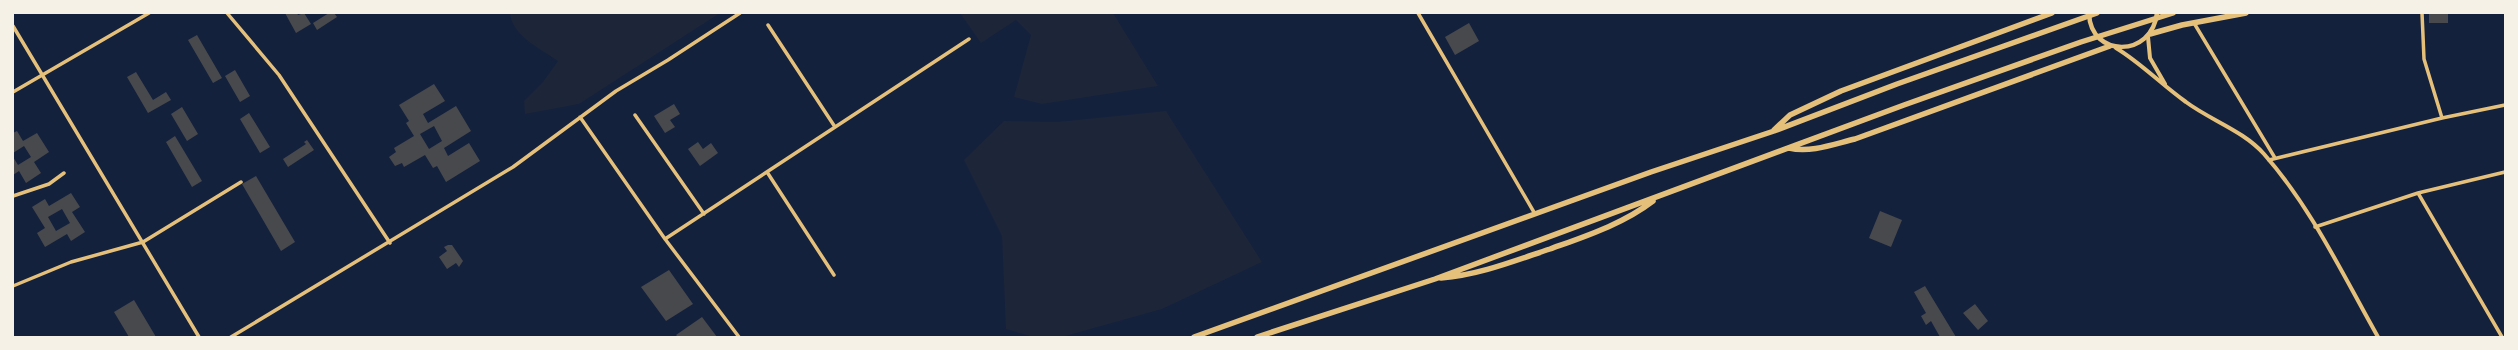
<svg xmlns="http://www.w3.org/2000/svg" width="2518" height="350" viewBox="0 0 2518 350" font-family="'DM Sans',sans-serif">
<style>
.green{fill:#1d2539}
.building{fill:#48494c;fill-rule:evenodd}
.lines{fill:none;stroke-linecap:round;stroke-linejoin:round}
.minor{stroke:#e5c07b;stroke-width:3.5}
.tertiary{stroke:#e5c07b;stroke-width:4}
.secondary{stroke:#e5c07b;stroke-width:4.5}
.trunk{stroke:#e5c07b;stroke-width:5.5}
</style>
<rect width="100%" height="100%" fill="#14213d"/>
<!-- green -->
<path class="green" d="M510 13H720L579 104 525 114 524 101 543 82 558 61C541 49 512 36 510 13Z
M960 13H1113L1158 86 1042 104 1014 97 1031 35 1016 20 981 43Z
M1166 111 1262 262 1162 309 1062 337H1033L1006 329 1002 236 964 160 1004 121 1057 122Z"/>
<!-- building -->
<path class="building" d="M285 13H297L298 15 304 13 311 24 296 33Z
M329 13H334L337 17 317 30 313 23Z
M2429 13H2448V23H2429Z
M1469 23 1479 41 1455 55 1445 37Z
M197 35 222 78 213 83 188 40Z
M235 70 250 96 240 102 225 76Z
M136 72 153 100 166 92 171 100 148 113 127 77Z
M434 84 445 101 423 114 428 123 456 106 471 131 444 148 448 156 469 143 480 161 446 182 437 166 433 168 425 155 404 167 402 163 395 166 389 157 396 152 394 148 414 136 406 123 409 121 399 105ZM434 126 442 141 429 149 420 134Z
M674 104 680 114 670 120 675 127 665 133 654 116Z
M182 107 198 134 187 141 171 114Z
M249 113 270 147 260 153 240 119Z
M17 131 23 141 37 133 49 152 34 162 41 173 26 183 19 171 13 175V157L18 165 31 157 24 146 13 153V133Z
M175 136 202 181 192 187 166 142Z
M307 140 314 150 288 167 283 159 306 144 304 142Z
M698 142 703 149 711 143 718 153 700 166 688 149Z
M256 176 295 242 281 251 242 184Z
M71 193 80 207 72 212 85 232 71 241 67 234 45 247 37 233 45 228 32 207 45 199 49 206ZM62 209 70 223 56 231 48 217Z
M1880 211 1902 220 1891 247 1869 238Z
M448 245H452L463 261 459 267 456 263 447 269 439 257 447 251 444 247Z
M669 270 693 304 666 321 641 287Z
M1925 286 1956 337H1940L1931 321 1926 325 1921 316 1926 313 1914 292Z
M134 300 156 337H129L114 312Z
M1975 304 1988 321 1978 330 1963 313Z
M702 317 717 337H678L676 335Z"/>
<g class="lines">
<!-- minor -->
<path class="minor" d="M227 13 279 75 390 243
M1418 13 1535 214
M2422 13 2424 59 2442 118
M2194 23 2275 158
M768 25 835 127
M13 26 199 337
M13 92 149 13
M635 115 704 214
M580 117 665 239 739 337
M2269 160 2442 118 2505 105
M767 172 834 275
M2418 193 2502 337
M13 196 49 184 64 173
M2315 227 2418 193 2505 172
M665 239 969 39
M13 286 71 262 143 242 241 182
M231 337 513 167 616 91 668 60 740 13"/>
<!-- tertiary -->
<path class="tertiary" d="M2148 37 2150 58 2165 84
M2116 48C2141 63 2162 85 2186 102 2210 120 2244 131 2264 154 2311 207 2343 275 2378 337"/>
<!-- secondary -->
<path class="secondary" d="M2089 14C2091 58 2152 58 2157 13"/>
<!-- trunk -->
<path class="trunk" d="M2150 34 2182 25 2246 13
M1774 130 1790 115 1841 91 2052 13
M1789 148C1811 153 1834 144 1855 139L2110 46
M1441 278C1479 275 1514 261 1550 249 1586 236 1623 224 1653 201
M1194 337 1651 172 1774 131 1897 84 2097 13
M1257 337 1435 279 1904 105 2081 42 2173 13"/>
</g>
<!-- border -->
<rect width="2518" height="350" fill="none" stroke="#f6f1e7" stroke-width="28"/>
</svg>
